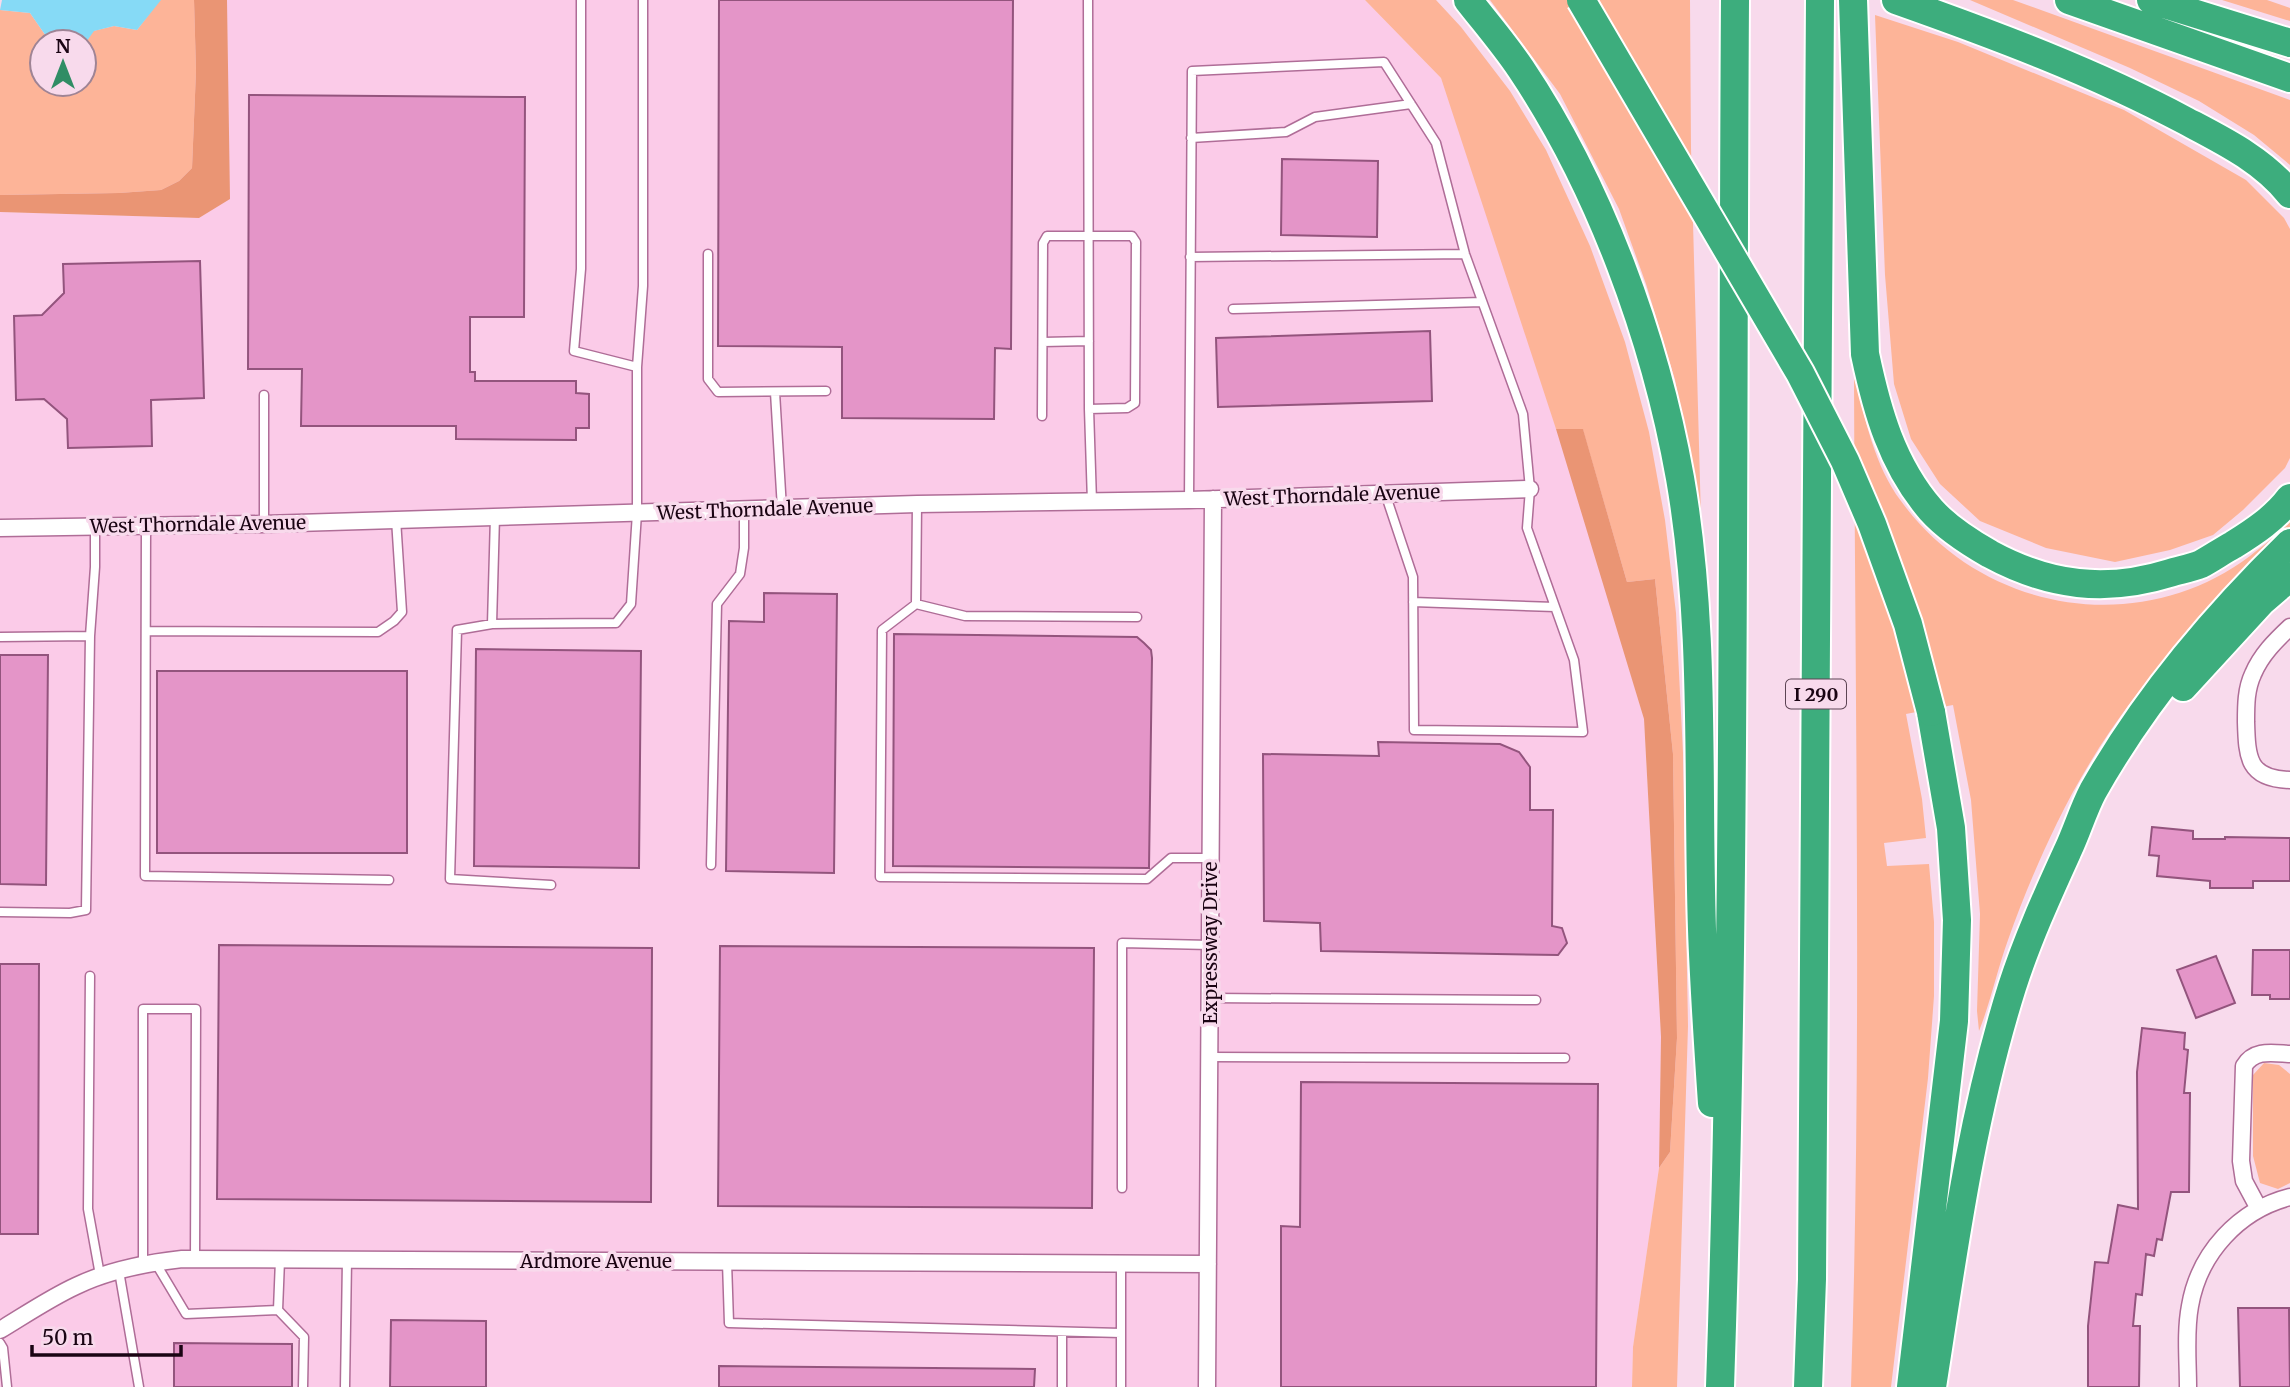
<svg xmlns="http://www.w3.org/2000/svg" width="2290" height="1387" viewBox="0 0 2290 1387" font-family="Merriweather,serif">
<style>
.built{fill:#fbcbe8}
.green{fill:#fdb498}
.forest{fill:#ea9574}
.water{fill:#86daf6}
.building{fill:#e495c8;stroke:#93547d;stroke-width:2}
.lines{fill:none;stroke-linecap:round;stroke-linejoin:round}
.lane-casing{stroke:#af6d97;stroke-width:11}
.street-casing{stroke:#af6d97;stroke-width:19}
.highway-casing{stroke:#fff;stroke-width:32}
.lane{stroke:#fff;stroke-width:8}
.street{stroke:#fff;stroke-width:16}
.highway{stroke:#3dad7d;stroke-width:28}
.highway-bridge-casing{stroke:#fff;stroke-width:32;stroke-linecap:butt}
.highway-bridge{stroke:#3dad7d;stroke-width:28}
.labels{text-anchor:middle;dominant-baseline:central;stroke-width:7;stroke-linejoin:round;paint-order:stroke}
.shield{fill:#f8daec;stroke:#5d4454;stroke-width:2}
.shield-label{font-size:18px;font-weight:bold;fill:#1a0413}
.street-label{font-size:19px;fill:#1a0413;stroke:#f8daec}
</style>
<rect width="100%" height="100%" fill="#f8daec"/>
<!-- built -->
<path class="built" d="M227 0H1365L1441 78 1485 205 1588 529 1644 719 1661 1037 1659 1168 1633 1347 1632 1387H0V212L199 218 229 199Z"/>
<!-- green -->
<path class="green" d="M160 0H194L196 71 192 168 179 181 161 190 119 193 0 195V10L30 13 46 36 73 39 77 42H42V84H84V45L93 31 114 26 137 30Z
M1365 0H1436L1461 27 1510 91 1546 150 1590 246 1625 342 1649 432 1665 520 1676 613 1683 753 1688 1026 1677 1387H1632L1633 1347 1659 1168 1670 1152 1677 1038 1673 754 1655 579 1627 582 1583 430 1556 429 1441 78Z
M1490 0H1690L1691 148 1701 519 1675 380 1646 284 1619 209 1560 94Z
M1970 0H2013L2290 100V165L2254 135 2199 101 2130 68Z
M2222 0H2267L2290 8V21Z
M1875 15 1958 42 2124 110 2246 180 2284 218 2290 229V458L2285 468 2243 510 2213 535 2170 550 2115 562 2046 548 1980 521 1940 484 1911 439 1894 384 1885 275Z
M1854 377C1866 420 1874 465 1901 501 1982 613 2140 639 2250 556 2264 545 2278 535 2290 521V529C2199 614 2112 709 2057 823 2039 860 2022 900 2008 940 1997 970 1991 1001 1979 1031L1977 1011 1980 914 1971 800 1953 705 1906 714 1922 799 1926 838 1884 843 1887 866 1929 864 1934 922V996L1928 1078 1891 1387H1851C1862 1051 1855 714 1854 377Z
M2264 1063 2279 1065 2290 1074V1183L2278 1189 2260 1183 2253 1156V1075Z"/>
<!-- forest -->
<path class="forest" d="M194 0H227L230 199 199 218 0 212V195L119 193 161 190 179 181 192 168 196 71Z
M1556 429H1583L1627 582 1655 579 1673 754 1677 1038 1670 1152 1659 1168 1661 1037 1644 719Z"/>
<!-- water -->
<path class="water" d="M2 0H161L137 30 114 26 94 31 84 45V42L46 36 30 13 0 10Z"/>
<!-- building -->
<path class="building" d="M719 0H1013L1011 349 995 348 994 419 842 418V347L718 346Z
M249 95 525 97 524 317H470V372H475V381H576V393L589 394V428H576V440L456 439V426H301L302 369H248Z
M1282 159 1378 161 1377 237 1281 235Z
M200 261 204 398 151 400 152 446 68 448 67 419 44 399 16 400 14 316 42 315 64 293 63 264Z
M1430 331 1432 401 1218 407 1216 338Z
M764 593 837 594 834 873 726 871 729 621 764 622Z
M894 634 1137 637 1144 643 1151 650 1152 658 1149 868 893 866Z
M476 649 641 651 639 868 474 866Z
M0 655H48L46 885 0 884Z
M157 671H407V853H157Z
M1378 742 1500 744 1519 752 1530 767V810H1553L1552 926 1562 928 1567 943 1558 955 1321 951 1320 923 1264 921 1263 754 1379 756Z
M2152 827 2193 831V839H2225V837L2290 838V881H2253V888H2210V881L2157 876 2159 856 2149 855Z
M219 945 652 948 651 1202 217 1199Z
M720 946 1094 948 1092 1208 718 1206Z
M2253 950H2290V999H2270V995H2252Z
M2216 956 2235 1003 2196 1018 2177 970Z
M0 964H39L38 1234H0Z
M2142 1028 2185 1033 2184 1049 2188 1050 2184 1093H2190L2189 1192H2171L2162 1240 2157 1239 2154 1256 2146 1254 2142 1295 2136 1294 2133 1326H2140L2139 1387H2088V1326L2095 1262 2108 1263 2118 1205 2138 1209 2137 1072Z
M1301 1082 1598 1084 1596 1387H1281V1226L1300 1227Z
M2238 1308H2289L2290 1387H2240Z
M391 1320 486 1321V1387H390Z
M174 1343 292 1344V1387H174Z
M719 1366 1035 1369 1034 1387H719Z"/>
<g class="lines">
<defs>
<path id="lane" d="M581 0V269L574 351 637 367
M1088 0 1089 409 1092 502
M1191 138 1286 132 1315 117 1411 104
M708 254V379L718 392 826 391
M1190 257 1465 254
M1233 309 1482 302
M1043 342 1089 341
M775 392 782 509
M264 395V524
M1042 416 1043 243 1047 236H1132L1136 242 1135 403 1127 408 1089 409
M1189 500 1192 71 1384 62 1436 143 1465 254 1523 414 1530 489 1527 528 1574 660 1583 732 1414 730 1413 577 1385 493
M917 504 916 604 882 630 880 877 1147 879 1171 858H1211
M495 516 492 624 457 630 450 879 551 885
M146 526 145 876 389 880
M1413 602 1555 607
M916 604 965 616 1137 617
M492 624 616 623 631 604 637 513V367L643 286V0
M146 631 378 632 394 621 402 612 396 519
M0 637 90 636
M711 865 717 604 740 574 744 548V510
M0 912 70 913 86 910 90 636 95 567V527
M90 976 88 1209 100 1275
M1210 998 1536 1000
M1209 1057 1565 1058
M1122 1188V943L1210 945
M155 1262 186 1314 278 1310 280 1260
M727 1262 729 1323 1121 1333
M143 1265V1009H196L195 1259
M119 1271 139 1387
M278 1310 304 1337 303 1387
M1062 1333V1387
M0 1343 3 1348 7 1387
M345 1387 347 1260
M1121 1387V1264"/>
<path id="street" d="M0 528 264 524 917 504 1189 500 1530 489
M2290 627C2275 641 2261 655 2253 674 2246 689 2246 705 2246 722 2247 758 2248 779 2290 780
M2259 1209 2244 1181 2241 1161 2244 1066C2254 1049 2272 1053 2290 1054
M0 1330C25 1315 50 1298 76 1286 109 1270 146 1263 182 1259L1208 1264
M1207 1387 1213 499
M2188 1387C2188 1361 2185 1332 2190 1306 2199 1253 2239 1210 2290 1197"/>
<path id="highway" d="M1468 0C1486 23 1505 45 1521 69 1600 187 1655 338 1680 478 1706 627 1697 779 1702 929 1704 987 1708 1045 1712 1103
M1853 0 1865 354C1877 411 1892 465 1931 510 1947 528 1969 542 1990 554 2049 586 2106 593 2170 573 2180 570 2191 568 2201 564 2212 558 2222 551 2233 545 2254 532 2275 518 2290 498
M1896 0C1995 35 2094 72 2186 121 2224 141 2263 160 2290 194
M2069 0 2290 78
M2151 0 2290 43
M2183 687 2262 601 2290 577
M1720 1387C1736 925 1732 462 1735 0
M1808 1387 1812 1279 1820 0
M1911 1387 1954 1021 1957 920 1951 828 1931 712
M1932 1387C1953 1253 1971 1117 2012 987 2027 940 2048 894 2068 850 2077 831 2083 810 2093 791 2145 699 2214 617 2290 543"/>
</defs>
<!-- lane casing -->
<use href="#lane" class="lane-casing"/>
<!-- street casing -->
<use href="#street" class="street-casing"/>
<!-- highway casing -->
<use href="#highway" class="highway-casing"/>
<!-- lane -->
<use href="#lane" class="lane"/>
<!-- street -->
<use href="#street" class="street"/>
<!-- highway -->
<use href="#highway" class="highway"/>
<defs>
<path id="highway-bridge" d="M1581 0 1800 373 1845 461 1872 524 1908 624 1931 712"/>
</defs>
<!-- highway-bridge casing -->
<use href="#highway-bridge" class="highway-bridge-casing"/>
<!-- highway-bridge -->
<use href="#highway-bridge" class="highway-bridge"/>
</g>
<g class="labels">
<!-- shield labels -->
<rect class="shield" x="1786" y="679.5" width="60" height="29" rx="5"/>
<g class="shield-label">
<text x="1816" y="694">I 290</text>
</g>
<!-- street labels -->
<g class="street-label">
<text transform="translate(1332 495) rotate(-2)">West Thorndale Avenue</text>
<text transform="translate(765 509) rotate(-2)">West Thorndale Avenue</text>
<text transform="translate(198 524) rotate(-1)">West Thorndale Avenue</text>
<text transform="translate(1210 943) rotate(-90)">Expressway Drive</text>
<text x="596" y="1261">Ardmore Avenue</text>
</g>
</g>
<!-- north arrow -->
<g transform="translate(63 63)"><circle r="33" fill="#f8daec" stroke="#9f8495" stroke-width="2"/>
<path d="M0-5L12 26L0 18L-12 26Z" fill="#308d65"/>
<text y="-10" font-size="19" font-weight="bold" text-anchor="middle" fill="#1a0413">N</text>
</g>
<!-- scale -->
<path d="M32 1345v10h149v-10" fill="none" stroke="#1a0413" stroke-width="3.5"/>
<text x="42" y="1345" font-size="21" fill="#1a0413" stroke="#f8daec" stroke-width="5" paint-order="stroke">50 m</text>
</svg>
